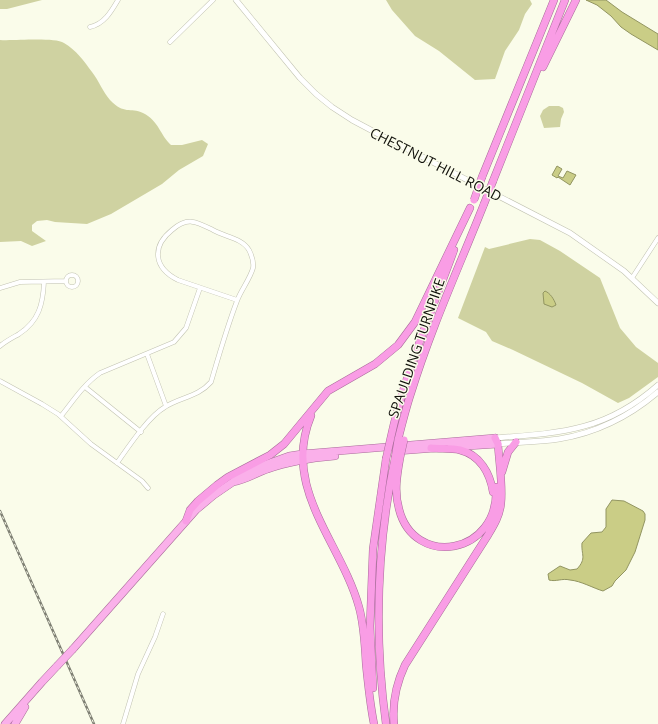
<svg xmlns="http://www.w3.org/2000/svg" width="658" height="724" viewBox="0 0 658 724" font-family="'Open Sans',sans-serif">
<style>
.green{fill:#cfd2a1}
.water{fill:#cacd86;stroke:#929561}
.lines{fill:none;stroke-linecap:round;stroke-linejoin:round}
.minor-casing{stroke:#c1c2b1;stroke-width:5}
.tertiary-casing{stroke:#c1c2b1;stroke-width:6}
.trunk-casing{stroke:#a86c99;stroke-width:8}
.motorway-casing{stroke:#a86c99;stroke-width:8}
.minor{stroke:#fff;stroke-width:4}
.tertiary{stroke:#fff;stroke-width:5}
.trunk{stroke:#fab0ea;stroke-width:7}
.motorway{stroke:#f99de5;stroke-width:7}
.rail-casing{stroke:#7d7e72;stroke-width:2.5}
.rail{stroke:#fafcea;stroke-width:1;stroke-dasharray:3;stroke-linecap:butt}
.trunk-bridge-casing{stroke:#a86c99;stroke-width:8;stroke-linecap:butt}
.motorway-bridge-casing{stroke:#a86c99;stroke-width:8;stroke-linecap:butt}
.trunk-bridge{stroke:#fab0ea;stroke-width:7}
.motorway-bridge{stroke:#f99de5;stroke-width:7}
.labels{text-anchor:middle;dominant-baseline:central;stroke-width:3;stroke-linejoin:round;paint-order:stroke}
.street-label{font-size:14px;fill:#11110b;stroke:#fafcea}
</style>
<rect width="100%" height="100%" fill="#fafcea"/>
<!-- green -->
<path class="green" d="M0 0H42L7 9H0Z
M386 0H530L532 4 525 14 519 30 505 51 495 79 475 80 439 51 415 36 392 10Z
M0 40C14 41 54 37 64 43 76 50 84 61 92 72 99 81 103 92 110 100 124 115 130 107 143 113 159 121 160 135 171 145H182L202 140 208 144 203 156 179 170 162 184 111 214 87 224 55 222 47 220 37 221 32 225V231L46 241 32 246 21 241 0 242Z
M549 106H559L563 108 564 112 561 119 560 127 544 128 540 116 543 110Z
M530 239 540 240 560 251 600 278 620 328 636 347 658 363V377L629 398 618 403 582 383 513 350 492 341 486 332 458 318 485 247 489 249Z"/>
<!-- water -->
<path class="water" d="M586 0H606L622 12 658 34V50L631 34 621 27 611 16 597 5Z
M557 166 562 169 558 176 563 178 567 171 576 175 570 185 558 177 557 178 552 175Z
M545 291C550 293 554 299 556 305L552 307 544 304 543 293Z
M612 500 624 501 643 511 645 514V520L635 552 626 570 615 581 612 586 603 591C593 588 581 581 570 580 562 578 556 582 549 580L548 574 560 566 570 570 577 569C587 558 581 555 582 543L591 533 602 532 606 527V509Z"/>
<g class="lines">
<defs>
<path id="minor" d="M90 27C104 24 111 12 118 0
M170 42 213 0
M66 281a6 6 0 1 1 12 0a6 6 0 1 1-12 0Z
M632 278 658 238
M0 288 20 282 66 281
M0 346C6 341 12 338 19 334 39 321 43 304 44 282
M147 354 166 406
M0 381 42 404 58 414 91 444 142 481 148 488
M85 387 141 432
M61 416C73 401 84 384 100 373L174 342 186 328 200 288
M117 463C129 446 148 417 165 407 181 397 198 397 211 382 219 355 227 327 237 301 241 290 250 279 253 268 254 262 252 256 249 250 242 238 225 237 213 230 197 222 188 216 172 230 151 247 154 268 178 280L237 300
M123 724 138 674 155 637 163 614"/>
<path id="tertiary" d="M236 0 300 78 316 94 332 107 352 120 384 137 570 233 624 271 658 303
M495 438C561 433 606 431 658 385
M498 444C518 442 539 442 559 439 596 433 630 416 658 392"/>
<path id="trunk" d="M451 447 498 444
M397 451 436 448
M233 482C246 480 256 473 268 469 290 461 312 458 335 456
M73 649 196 510 214 495 233 482 241 475 264 465 289 456 302 454 495 438
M5 724 42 682 57 666
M15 724 25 707"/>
<path id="motorway" d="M543 67 576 0
M482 177 554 0
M493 181 565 0
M311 416C281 488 341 542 359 607 364 625 365 645 366 664 368 684 370 704 374 724
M398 440C402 424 406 408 411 393 431 328 459 267 484 204
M390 441C404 375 431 313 454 250
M431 448C441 449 451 448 460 450 480 455 490 473 493 492
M400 458C397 475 394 492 399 509 414 569 500 555 496 487
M502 472 508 452 516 442
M186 521 190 510 198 501 217 485 228 477 270 455 284 444 328 391 375 364 398 345 415 322 470 208
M373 688 370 626 373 549 386 459
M386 724C374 636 377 545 395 458
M394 724C392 703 396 684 405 665L488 535C494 525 500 515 501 503 503 486 499 462 498 444L495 438"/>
</defs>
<!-- minor casing -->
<use href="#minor" class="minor-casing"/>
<!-- tertiary casing -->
<use href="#tertiary" class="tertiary-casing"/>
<!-- trunk casing -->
<use href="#trunk" class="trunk-casing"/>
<!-- motorway casing -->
<use href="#motorway" class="motorway-casing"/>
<!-- minor -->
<use href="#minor" class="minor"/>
<!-- tertiary -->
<use href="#tertiary" class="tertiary"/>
<!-- trunk -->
<use href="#trunk" class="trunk"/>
<!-- motorway -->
<use href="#motorway" class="motorway"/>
<defs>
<path id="rail" d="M0 511 94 724"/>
</defs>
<!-- rail casing -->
<use href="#rail" class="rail-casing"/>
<!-- rail -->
<use href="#rail" class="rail"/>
<defs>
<path id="trunk-bridge" d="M57 666 73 649"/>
<path id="motorway-bridge" d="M474 200 482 177
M484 204 493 181
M395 458 398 440
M400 458 404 440
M386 459 390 441"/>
</defs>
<!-- trunk-bridge casing -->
<use href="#trunk-bridge" class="trunk-bridge-casing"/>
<!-- motorway-bridge casing -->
<use href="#motorway-bridge" class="motorway-bridge-casing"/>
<!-- trunk-bridge -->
<use href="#trunk-bridge" class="trunk-bridge"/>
<!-- motorway-bridge -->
<use href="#motorway-bridge" class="motorway-bridge"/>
</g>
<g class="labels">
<!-- street labels -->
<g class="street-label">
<text transform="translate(436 164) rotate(27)">CHESTNUT HILL ROAD</text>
<text transform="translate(416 348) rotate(-71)">SPAULDING TURNPIKE</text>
</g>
</g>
</svg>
